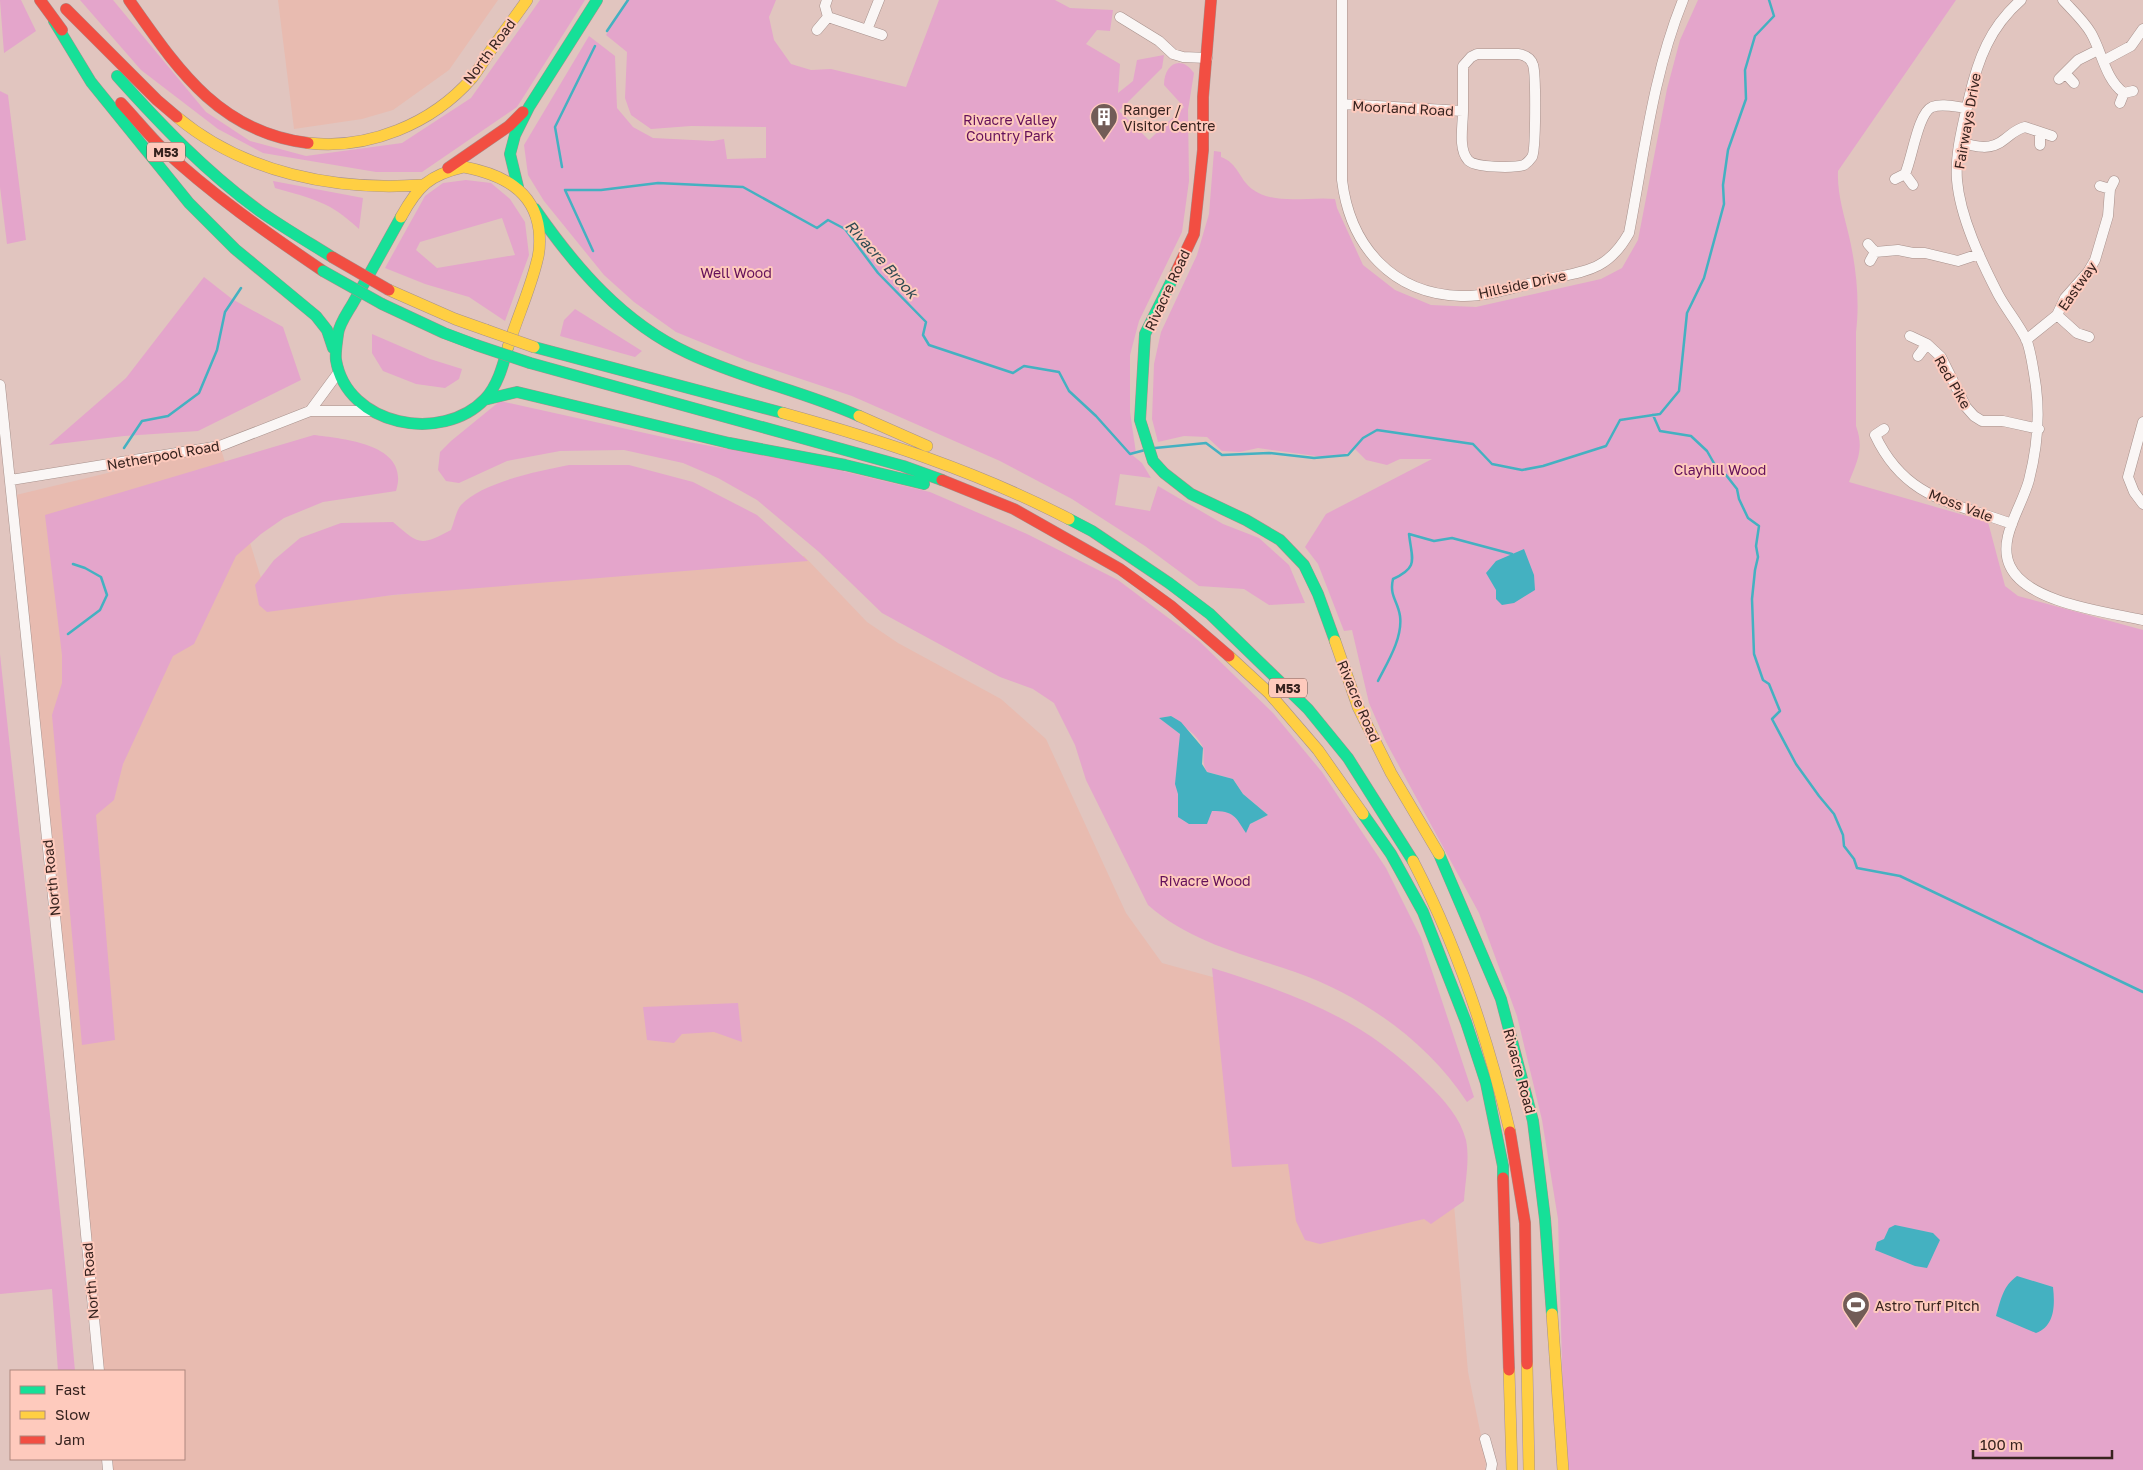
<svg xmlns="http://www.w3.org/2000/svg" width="2143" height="1470" viewBox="0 0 2143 1470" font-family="'Golos Text',sans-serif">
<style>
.built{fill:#e8bbb0}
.green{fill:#e4a5cb;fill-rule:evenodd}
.water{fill:#44b1c1}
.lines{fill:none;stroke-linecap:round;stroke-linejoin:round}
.stream{stroke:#44b1c1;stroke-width:2.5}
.street-casing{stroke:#a7918c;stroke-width:11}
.fast-casing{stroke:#a7918c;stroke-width:12}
.slow-casing{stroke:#a7918c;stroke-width:12}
.jam-casing{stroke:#a7918c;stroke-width:12}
.street{stroke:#faf6f5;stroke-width:10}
.fast{stroke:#16e098;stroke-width:11}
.slow{stroke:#ffcf43;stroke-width:11}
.jam{stroke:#f24e42;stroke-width:11}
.fast-bridge-casing{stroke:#a7918c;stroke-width:12;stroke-linecap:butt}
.slow-bridge-casing{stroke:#a7918c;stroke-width:12;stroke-linecap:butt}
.jam-bridge-casing{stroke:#a7918c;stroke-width:12;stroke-linecap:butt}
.fast-bridge{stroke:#16e098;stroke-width:11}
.slow-bridge{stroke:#ffcf43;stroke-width:11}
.jam-bridge{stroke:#f24e42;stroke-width:11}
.labels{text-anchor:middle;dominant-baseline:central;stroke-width:4;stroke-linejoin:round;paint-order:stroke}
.shield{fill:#fecabd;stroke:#73554e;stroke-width:1}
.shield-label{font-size:12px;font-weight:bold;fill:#37231f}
.street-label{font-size:14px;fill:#37231f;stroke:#fecabd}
.poi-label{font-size:14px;fill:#37231f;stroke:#fecabd;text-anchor:start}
.park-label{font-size:14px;fill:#64105a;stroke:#fecabd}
.water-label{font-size:15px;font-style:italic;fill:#2f4b52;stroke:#fecabd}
</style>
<rect width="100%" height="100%" fill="#e1c5bf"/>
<!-- built -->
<path class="built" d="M278 0H498L449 70 393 110 362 119 294 129Z
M220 446 270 607 804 556 867 622 898 643 1001 699 1046 739 1126 913 1162 963 1295 1000 1446 1108 1468 1372 1486 1460 1485 1470H108L107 1459H184V1371H99L16 495Z"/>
<!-- green -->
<path class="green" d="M0 0H21L36 31 4 53Z
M80 0H113L206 112 250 141 306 156 402 143 471 98 540 0H585L517 107 422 172H376L263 153 218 129 141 70Z
M628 0H776L769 17 774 40 791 64 811 70 831 69 906 87 939 0H1055L1070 8 1113 10 1110 31 1097 30 1086 44 1120 64 1118 93 1133 81 1137 60 1164 55 1162 68 1119 111 1149 140 1184 107 1164 85C1164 64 1181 54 1194 73L1188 110 1189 181 1182 232 1139 321 1130 355V412L1136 453 1131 454 1142 463 1151 478 1120 474 1115 505 1150 511 1158 486 1223 524 1259 538 1289 565 1305 603 1269 605 1244 589 1199 586 1145 546 1072 499 1000 461 852 396 747 361 676 332 634 302 604 275 544 201 528 175 524 145 589 36 615 56 617 108 633 127 653 138 713 141 724 139 727 159 766 158V127L691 126 651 129 631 115 625 98 627 52 606 35Z
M1698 0H1956L1838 171C1837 194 1844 214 1849 236 1856 266 1860 301 1856 332V426C1864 448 1858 460 1849 482L1988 522 2005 586 2018 596 2143 630V1470H1565L1558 1219 1542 1120 1517 1016 1479 913 1386 742 1369 703 1352 630 1344 631 1318 564 1305 547 1326 514 1432 459H1400L1387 465 1366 460 1355 449 1341 456 1323 457 1258 448 1240 452 1222 451 1207 437 1184 436 1158 442 1152 419 1154 364 1161 332 1197 255 1209 214 1214 151 1221 152V157C1238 163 1239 179 1252 189 1275 206 1309 196 1335 199L1337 208 1363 265 1395 290 1431 305 1476 307 1601 279 1622 268 1638 240 1667 89 1680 40Z
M0 91 8 95 26 240 7 244 0 187Z
M466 180 491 183 510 199 525 222 529 255 505 321 469 297 425 284 385 268 425 196 443 183ZM502 218 515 255 437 268 416 250 420 242Z
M273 181 363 198 359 229C329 201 313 199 275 188Z
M204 277 232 299 283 327 301 380 198 431 124 436 49 445 126 378Z
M575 309 642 351 635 357 560 336 564 320Z
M372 334 430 359 462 369 459 379 445 388 416 384 383 371 372 353Z
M500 401 672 439 817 465 930 492 1027 534 1118 580 1199 641 1273 713 1322 772 1386 868 1421 938 1474 1097 1467 1102C1428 1042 1363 996 1295 972 1243 954 1190 942 1148 905L1086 780 1075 745 1054 703 1033 689 1000 677 882 613 819 552 757 500 718 478 683 463 624 450 560 451 507 461 459 483 446 481 438 470 440 452 451 441ZM1171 716C1180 724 1199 735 1203 748 1205 758 1201 761 1207 772L1233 779 1243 794 1268 815 1250 824 1226 811H1212L1178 817 1180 734 1160 718Z
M314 435C344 439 411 444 396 491L323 502 284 518 261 534 236 556 194 644 173 656 123 764 114 800 96 815 115 1040 82 1045 52 715 62 683V655L45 515Z
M569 465H629L693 482 757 515 808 561 393 595 267 612 259 605 255 585 274 560 300 538 341 523 393 522C419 544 419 547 451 530 454 523 456 511 461 505 482 482 539 471 569 465Z
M0 654C25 893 54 1132 75 1371H58L52 1289 0 1294Z
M1212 968C1296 994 1364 1019 1428 1084 1444 1100 1460 1117 1466 1140 1470 1160 1465 1182 1464 1201L1431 1224 1424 1219 1320 1244 1305 1240 1296 1221 1288 1164 1232 1167Z
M738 1003 742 1042 714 1032 682 1034 674 1043 647 1040 643 1007Z"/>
<!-- water -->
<path class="water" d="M1524 549 1534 575 1535 590 1514 603 1502 605 1496 599V590L1486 573 1496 561Z
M1171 716 1181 722 1203 748 1202 764 1207 772 1233 779 1243 794 1268 815 1250 824 1246 833C1235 816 1234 811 1212 811L1207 824H1189L1178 817V794L1175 784 1180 734 1159 718Z
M1895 1225 1933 1233 1940 1240 1927 1268 1915 1266 1875 1250 1877 1242 1884 1239 1889 1228Z
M2017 1276 2053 1287C2055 1305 2055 1326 2036 1333L1996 1316C2001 1299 2003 1286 2017 1276Z"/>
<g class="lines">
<!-- stream -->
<path class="stream" d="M607 31 628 0
M562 167 555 127 595 46
M593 251 565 190H601L658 183 743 187 817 228 828 220 845 229 878 273 926 322 923 335 929 345 1013 373 1024 366 1059 372 1069 391 1096 416 1130 454 1145 450
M1653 415 1660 431 1691 436 1707 451 1719 472 1726 475 1737 489 1739 499 1748 518 1759 526 1756 546 1758 557 1755 570 1752 599 1754 654 1763 680 1769 684 1780 711 1772 719 1796 764 1819 796 1834 814 1843 835 1844 846 1854 859 1857 868 1900 876 2143 992
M124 448 142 421 168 416 199 393 217 350 225 312 241 288
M1155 448 1206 443 1222 455 1269 453 1314 458 1348 455 1363 438 1377 430 1473 444 1492 464 1522 470 1543 466 1606 446 1620 420 1660 414 1679 391 1687 313 1704 278 1724 204 1723 185 1728 150 1746 99 1745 70 1755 36 1774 16 1769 0
M68 634 100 610 107 595 101 577 85 568 73 564
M1378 681C1387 663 1403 638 1400 616 1398 601 1389 596 1393 579 1419 567 1412 560 1409 534L1434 541 1452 538 1512 554"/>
<defs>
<path id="street" d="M827 0 825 6 828 17 867 30 879 0
M1342 0V180C1350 246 1392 294 1461 296 1487 297 1515 287 1540 281 1581 271 1606 274 1629 233 1644 155 1653 74 1683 0
M2021 0C1990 27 1978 59 1969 98 1963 124 1955 153 1957 180 1960 217 1981 261 1998 294 2006 309 2018 323 2026 339 2031 350 2034 374 2036 387 2040 419 2037 449 2029 480 2022 507 1997 539 2010 566 2027 603 2107 612 2143 620
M2063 0C2072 10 2084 21 2091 33 2102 52 2105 79 2124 93L2133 91
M1120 17 1159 41 1173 54 1183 57 1207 58
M817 30 828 17
M867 30 882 35
M2103 61 2131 46 2143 29
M2065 73 2074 83
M2059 79 2078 60 2098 50
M2120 103 2124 93
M1342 104 1463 111C1463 125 1458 149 1468 160 1474 168 1514 168 1524 165 1527 163 1530 160 1532 157 1536 151 1536 74 1533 65 1531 58 1525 55 1518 54H1477L1471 57 1463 66V111
M2040 133V145
M1960 142C1976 147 1991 151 2005 139 2012 134 2016 129 2025 127L2052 136
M1895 179 1905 174
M1913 185 1905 174C1912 159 1918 113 1932 107 1942 103 1956 107 1967 108
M2100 186 2110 189
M1868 244 1875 252
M1870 261 1875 252 1898 250 1913 253H1925L1958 261 1979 254
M2057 315 2077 333 2089 337
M1910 336 1927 344 1941 357 1966 407 1974 416 1982 421H2003L2039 429
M2026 340 2057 315 2065 298 2088 272 2095 260 2108 216 2110 189 2114 181
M1918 356 1927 344
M0 385 64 1003 99 1371
M310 411 338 373
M2143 422 2128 477 2134 492 2143 504
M1884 429 1875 435C1905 499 1952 502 2012 524
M11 480 220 446 310 411H371
M1485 1439 1492 1464 1491 1470
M107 1459 108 1470"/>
<path id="fast" d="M54 21 91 82 189 203 235 249 316 316 327 330 333 348
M117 76C161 125 207 173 261 212 284 228 308 242 332 257
M518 187 510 154 515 135 529 107 597 0
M535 209C575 267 623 323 688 353 743 379 803 391 859 416
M401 217C385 246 369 275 353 303 348 312 339 324 338 334 337 342 335 353 336 360 347 426 442 444 485 399 498 385 503 365 508 347
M1177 270 1145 334 1140 420 1153 461 1164 473 1191 494 1246 520 1280 540 1304 565 1318 594 1335 641
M382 304 444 333 476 345
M534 347 783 413
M530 363 903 466 942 480
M484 400 517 392 729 443 845 465 924 484
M1069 519 1092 531 1169 583 1210 614 1308 709 1348 758 1413 861
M1363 814 1391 854 1423 912 1466 1022 1486 1083 1503 1166V1178
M1439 854 1501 999 1533 1121 1545 1219 1552 1314"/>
<path id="slow" d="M177 117C244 173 335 191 421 185
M308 143C368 150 432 124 472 78 479 69 485 59 491 50 503 33 515 17 527 0
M464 167C500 174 534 189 539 230 540 240 540 251 537 261 530 290 517 318 508 347
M401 217C418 186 429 175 464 167
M389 290 455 319 486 330
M783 413C881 440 978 472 1069 519
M859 416 927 446
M1335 641 1358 707 1391 773 1439 854
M1229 656 1269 693 1318 750 1363 814
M1413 861C1457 946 1488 1038 1510 1132
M1552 1314 1563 1470
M1527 1364 1529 1470
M1509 1370 1512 1470"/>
<path id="jam" d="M40 0 62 30
M129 0C177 68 218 132 308 143
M66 9 157 100 177 117
M121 103C135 118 148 134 162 148 211 194 267 233 323 271
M448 168 509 126 523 112
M1177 270 1194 234 1203 150V97L1211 0
M942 480 1014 509 1120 569 1171 606 1229 656
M1510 1132 1525 1223 1527 1364
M1503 1178 1509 1370"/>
</defs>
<!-- street casing -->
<use href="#street" class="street-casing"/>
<!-- fast casing -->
<use href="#fast" class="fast-casing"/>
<!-- slow casing -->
<use href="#slow" class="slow-casing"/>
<!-- jam casing -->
<use href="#jam" class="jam-casing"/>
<!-- street -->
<use href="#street" class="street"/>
<!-- fast -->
<use href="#fast" class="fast"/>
<!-- slow -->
<use href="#slow" class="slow"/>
<!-- jam -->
<use href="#jam" class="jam"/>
<defs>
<path id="fast-bridge" d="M323 271 382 304
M476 345 530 363"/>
<path id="slow-bridge" d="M486 330 534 347"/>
<path id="jam-bridge" d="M332 257 389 290"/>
</defs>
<!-- fast-bridge casing -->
<use href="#fast-bridge" class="fast-bridge-casing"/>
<!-- slow-bridge casing -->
<use href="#slow-bridge" class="slow-bridge-casing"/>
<!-- jam-bridge casing -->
<use href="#jam-bridge" class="jam-bridge-casing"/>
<!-- fast-bridge -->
<use href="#fast-bridge" class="fast-bridge"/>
<!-- slow-bridge -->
<use href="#slow-bridge" class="slow-bridge"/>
<!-- jam-bridge -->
<use href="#jam-bridge" class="jam-bridge"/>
</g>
<!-- icons -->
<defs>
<symbol id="building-pin" viewBox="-11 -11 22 30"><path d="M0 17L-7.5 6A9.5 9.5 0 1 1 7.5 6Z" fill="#725c57" stroke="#fecabd"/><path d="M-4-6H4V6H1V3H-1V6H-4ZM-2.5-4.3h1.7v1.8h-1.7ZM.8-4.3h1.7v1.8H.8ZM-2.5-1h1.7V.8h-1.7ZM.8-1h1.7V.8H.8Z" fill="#fff"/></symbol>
<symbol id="stadium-pin" viewBox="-11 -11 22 30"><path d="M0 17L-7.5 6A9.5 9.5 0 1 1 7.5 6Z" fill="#725c57" stroke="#fecabd"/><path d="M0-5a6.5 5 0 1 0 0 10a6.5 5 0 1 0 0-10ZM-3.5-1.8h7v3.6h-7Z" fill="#fff"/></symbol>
</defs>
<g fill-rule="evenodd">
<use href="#building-pin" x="1088" y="101" width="32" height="43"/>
<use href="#stadium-pin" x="1840" y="1289" width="32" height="43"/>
</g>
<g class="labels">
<!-- shield labels -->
<g class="shield">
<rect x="147" y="142.5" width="38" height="19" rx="4"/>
<rect x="1269" y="678.5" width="38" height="19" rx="4"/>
</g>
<g class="shield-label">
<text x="166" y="152">M53</text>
<text x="1288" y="688">M53</text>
</g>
<!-- street labels -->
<g class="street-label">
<text transform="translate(489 51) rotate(-53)">North Road</text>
<text transform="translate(1403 108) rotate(3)">Moorland Road</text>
<text transform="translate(1967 121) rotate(-80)">Fairways Drive</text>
<text transform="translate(1522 284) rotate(-12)">Hillside Drive</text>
<text transform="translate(2077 286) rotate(-55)">Eastway</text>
<text transform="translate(1167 290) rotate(-65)">Rivacre Road</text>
<text transform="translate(1953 382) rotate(60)">Red Pike</text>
<text transform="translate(163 455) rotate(-10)">Netherpool Road</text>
<text transform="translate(1961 505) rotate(21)">Moss Vale</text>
<text transform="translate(1359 701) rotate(67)">Rivacre Road</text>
<text transform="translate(51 878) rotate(-96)">North Road</text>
<text transform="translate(1520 1071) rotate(75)">Rivacre Road</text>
<text transform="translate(90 1281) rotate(-95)">North Road</text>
</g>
<!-- poi labels -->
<g class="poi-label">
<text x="1123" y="109">Ranger /<tspan x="1123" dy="16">Visitor Centre</tspan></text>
<text x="1875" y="1305">Astro Turf Pitch</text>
</g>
<!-- park labels -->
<g class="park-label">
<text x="1010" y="119">Rivacre Valley<tspan x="1010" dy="16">Country Park</tspan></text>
<text x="736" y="272">Well Wood</text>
<text x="1720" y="469">Clayhill Wood</text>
<text x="1205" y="880">Rivacre Wood</text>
</g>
<!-- water labels -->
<g class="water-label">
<text transform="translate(882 259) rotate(48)">Rivacre Brook</text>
</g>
</g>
<!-- legend -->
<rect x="10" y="1370" width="175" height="90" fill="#fecabd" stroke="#ae877e"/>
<rect x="20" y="1386" width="25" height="8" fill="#16e098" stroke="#ae877e"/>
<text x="55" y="1395" font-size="15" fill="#37231f">Fast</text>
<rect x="20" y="1411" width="25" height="8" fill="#ffcf43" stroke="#ae877e"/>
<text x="55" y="1420" font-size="15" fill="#37231f">Slow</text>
<rect x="20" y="1436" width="25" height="8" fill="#f24e42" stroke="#ae877e"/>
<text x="55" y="1445" font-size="15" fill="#37231f">Jam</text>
<!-- scale -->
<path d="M1973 1450v8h139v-8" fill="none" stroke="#37231f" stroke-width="2.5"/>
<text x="1980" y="1450" font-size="15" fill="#37231f" stroke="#fecabd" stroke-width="4" paint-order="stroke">100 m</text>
</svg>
